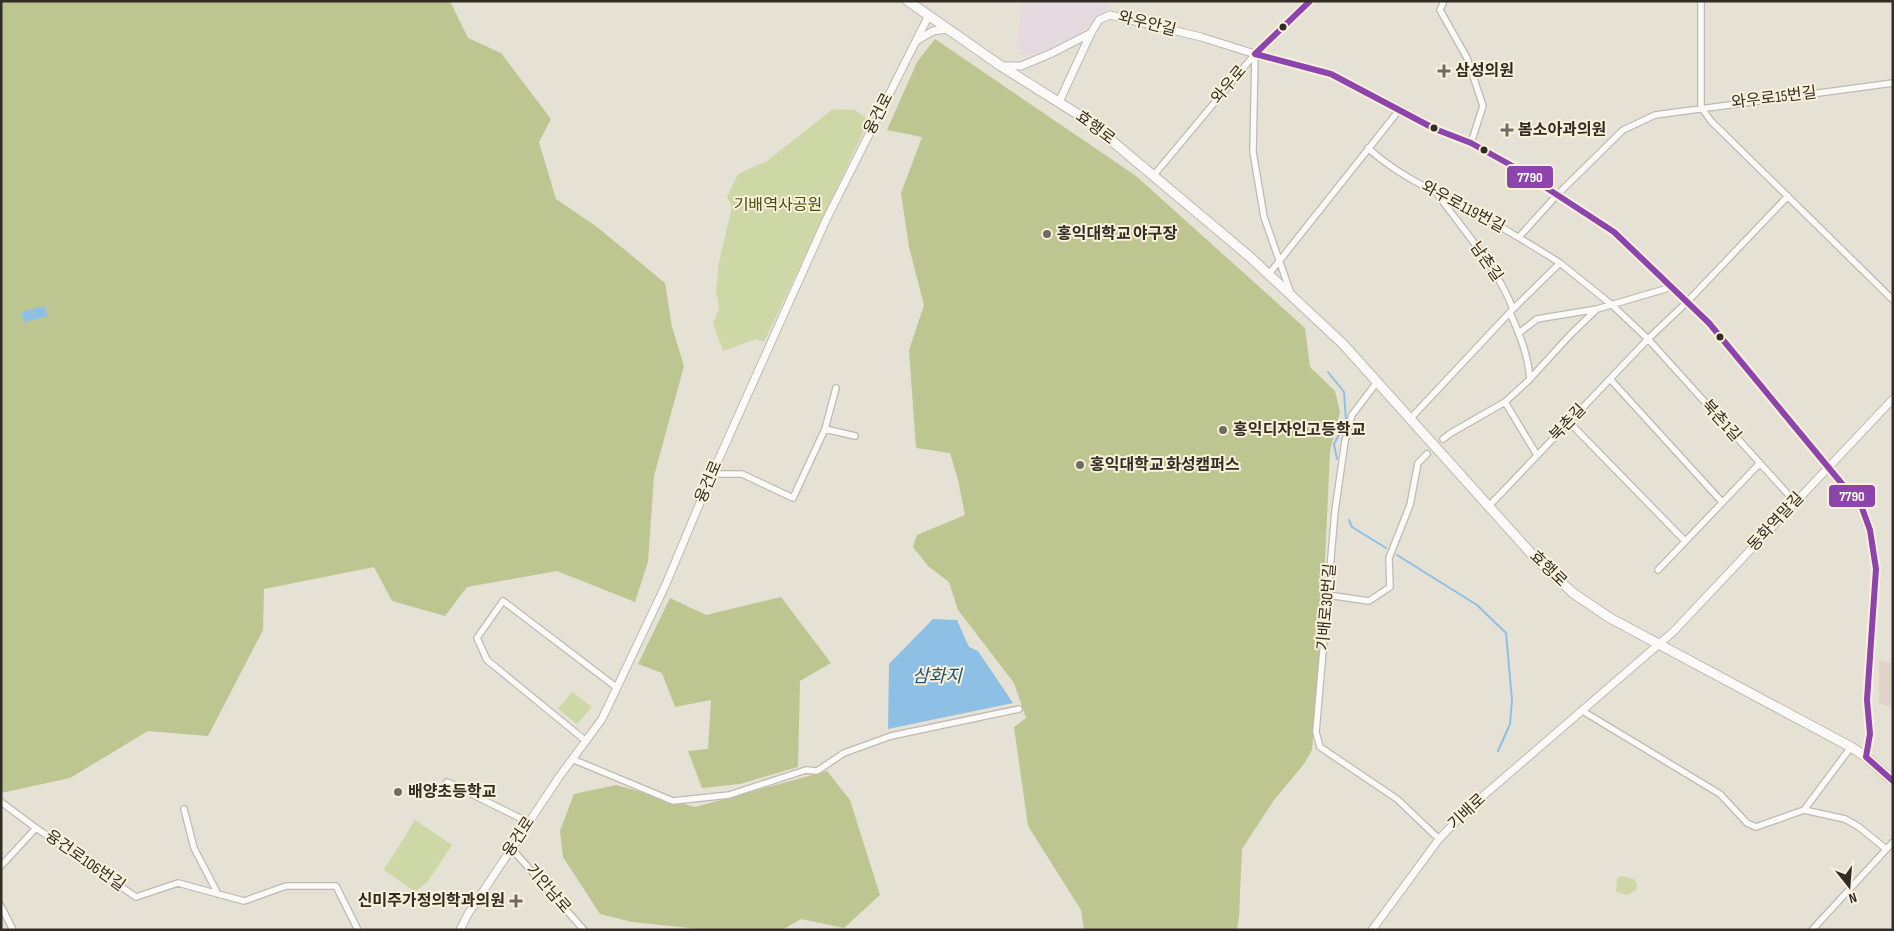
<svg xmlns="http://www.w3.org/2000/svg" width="1894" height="931" viewBox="0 0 1894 931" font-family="'Sofia Sans Condensed','Noto Sans KR',sans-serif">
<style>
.commercial{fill:#e2d3c8}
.industrial{fill:#e4dadf}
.green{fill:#ced7a6}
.forest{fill:#bdc691}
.water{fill:#8ec0e6}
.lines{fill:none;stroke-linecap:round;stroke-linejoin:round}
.stream{stroke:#8ec0e6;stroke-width:2}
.minor-casing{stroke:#bebab1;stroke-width:8}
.tertiary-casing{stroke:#bebab1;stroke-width:9}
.primary-casing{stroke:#bebab1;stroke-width:11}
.minor{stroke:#fbfaf9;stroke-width:5.5}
.tertiary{stroke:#fbfaf9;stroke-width:7}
.primary{stroke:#fbfaf9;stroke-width:9}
.bus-1-casing{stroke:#faf1db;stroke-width:10}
.bus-1{stroke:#8e44ad;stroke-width:6}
.bus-dot{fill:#312d25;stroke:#faf1db;stroke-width:2}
.poi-dot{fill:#706c63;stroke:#faf1db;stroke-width:2}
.labels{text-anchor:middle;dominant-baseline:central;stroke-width:4;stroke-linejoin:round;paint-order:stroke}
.street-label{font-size:16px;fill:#312d25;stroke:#faf1db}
.poi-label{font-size:16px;font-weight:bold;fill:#312d25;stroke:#faf1db;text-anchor:start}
.park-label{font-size:16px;fill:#445010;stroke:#faf1db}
.water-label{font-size:18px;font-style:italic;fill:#1d537a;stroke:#faf1db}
.line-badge{stroke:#faf1db;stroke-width:2}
.badge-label{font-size:14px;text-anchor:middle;font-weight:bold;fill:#fff}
</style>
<rect width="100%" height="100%" fill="#e6e1d5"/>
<!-- commercial -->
<path class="commercial" d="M1893 652V708L1879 703V661L1891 663Z"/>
<!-- industrial -->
<path class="industrial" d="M1033 1H1111V5L1077 36 1038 53 1017 55 1021 6Z"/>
<!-- green -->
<path class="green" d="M833 109 855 110 869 120 764 342 756 339 723 351 713 323 719 309 716 290 719 262 732 207 727 197 738 174 767 161Z
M572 692 592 707 577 724 558 709Z
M415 820 452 845 428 881 415 892 384 870Z
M1620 876 1634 879 1637 884 1636 890 1627 895 1616 892 1617 879Z"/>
<!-- forest -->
<path class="forest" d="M1 1H450L468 38 501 53 551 119 539 142 556 199 597 227 665 283 672 327 684 366 654 476 648 562 635 602 557 571 467 587 445 616 392 601 374 567 264 589 263 630 208 736 148 731 70 778 1 793Z
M935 39 1136 176 1305 328 1310 367 1335 391 1340 412 1330 451 1322 627 1312 750 1304 764 1274 800 1242 849 1239 917 1237 930H1084L1081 910 1028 826 1014 727 1026 718 1014 683 958 610 949 582 928 566 913 547 917 535 965 515 958 480 950 453 916 448 909 350 924 305 909 247 901 193 922 137 887 130 917 62Z
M781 597 831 663 800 681 798 767 740 784 702 788 688 751 708 749 711 700 675 707 662 673 638 664 670 598 706 615Z
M827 771 850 800 880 895 844 928 801 919 782 930H708L632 922 600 914 563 857 560 831 574 794 616 785 695 807Z"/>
<!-- water -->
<path class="water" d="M44 306 48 316 24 322 21 312Z
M933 619 957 620 969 647 978 651 1013 703 888 729 889 664Z"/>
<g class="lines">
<!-- stream -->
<path class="stream" d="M1328 372 1344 392 1346 421 1334 444 1337 459
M1349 520 1352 527 1386 548
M1397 555 1477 605 1506 633 1512 700 1510 724 1498 751"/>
<defs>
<path id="minor" d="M1444 1 1440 10 1467 58 1483 106 1471 143
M1701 1V107L1711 121 1893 300
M1255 54 1331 74 1400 109 1435 129 1471 143 1516 168 1614 232 1709 323 1862 508 1870 530 1876 569 1867 700 1870 734 1866 757
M1255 54 1253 152 1264 217 1291 294
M1368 148C1397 175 1435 192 1470 210 1501 226 1530 244 1560 263
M1154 175 1255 54
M1438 195C1464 231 1497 267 1513 309
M1519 237 1557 195 1623 130 1655 115 1893 83
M1269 274 1400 109
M1510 313C1520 335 1528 355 1530 379
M1519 333 1537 319 1597 309
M1610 379 1722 502
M1377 382 1352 415 1345 441 1335 511 1316 732 1320 747 1397 799 1439 839
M1505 402 1537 455
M1410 419 1513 309 1560 263 1612 305 1648 339 1795 502
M1569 422 1685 541
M825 429 855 436
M1443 439 1451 433 1505 402 1528 381 1571 334 1597 309 1672 287
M712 474H742L793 498 825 429 836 388
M1489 506 1648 339 1687 302 1788 196
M1658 570 1760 463
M1328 595 1369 601 1390 587 1389 558 1410 505 1418 463 1427 454
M1581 710 1720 794 1747 823 1756 827 1804 810 1845 819 1859 827 1886 849
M586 741 487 660 477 638 503 601 616 687
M572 759 673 801 729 795 806 770 817 771 844 753 891 736 1019 709
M447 782 528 822
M1 802 36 828
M184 809 194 848 218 894
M1804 810 1851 747
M511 848 584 930
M1 866 36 828 136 897 178 883 244 901 286 886H336L358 930
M1 906 13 930
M1812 930 1893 842"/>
<path id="tertiary" d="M916 41 933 31 947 29
M1001 66H1021L1052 53 1091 33
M1059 102 1091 33 1099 20 1110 15 1201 37 1255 54 1310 1
M460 930 468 914 559 777 602 719 666 584 712 474 826 220 928 17
M1372 930 1439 839 1468 809 1673 632 1893 399"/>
<path id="primary" d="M908 1 1001 66 1087 120 1250 257 1343 344 1537 560 1573 593 1610 618 1851 747 1866 757 1893 781"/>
</defs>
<!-- minor casing -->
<use href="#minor" class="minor-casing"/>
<!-- tertiary casing -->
<use href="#tertiary" class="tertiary-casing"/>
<!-- primary casing -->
<use href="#primary" class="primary-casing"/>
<!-- minor -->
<use href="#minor" class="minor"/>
<!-- tertiary -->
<use href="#tertiary" class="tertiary"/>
<!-- primary -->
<use href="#primary" class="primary"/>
<defs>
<path id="bus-1" d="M1255 54 1331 74 1435 129 1471 143 1516 168 1614 232 1709 323 1862 508 1870 530 1876 569 1867 700 1870 734 1866 757 1893 781
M1255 54 1310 1"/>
</defs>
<!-- bus-1 casing -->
<use href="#bus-1" class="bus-1-casing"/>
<!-- bus-1 -->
<use href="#bus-1" class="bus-1"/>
</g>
<!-- markers -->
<g class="bus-dot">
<circle cx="1283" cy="27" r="4.5"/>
<circle cx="1434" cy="128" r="4.5"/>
<circle cx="1484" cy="150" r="4.5"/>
<circle cx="1720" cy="337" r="4.5"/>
</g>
<g class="poi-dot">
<path d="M1441.5 63.5h5v5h5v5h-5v5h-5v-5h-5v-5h5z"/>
<path d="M1504.5 122.5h5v5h5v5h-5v5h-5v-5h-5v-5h5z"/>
<circle cx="1047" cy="234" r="5"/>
<circle cx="1223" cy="430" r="5"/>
<circle cx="1080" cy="465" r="5"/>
<circle cx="398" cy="792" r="5"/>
<path d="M513.5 893.5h5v5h5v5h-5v5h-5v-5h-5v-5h5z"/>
</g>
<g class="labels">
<!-- street labels -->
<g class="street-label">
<text transform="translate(1147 24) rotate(14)">와우안길</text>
<text transform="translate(1229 85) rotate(-50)">와우로</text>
<text transform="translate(1774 98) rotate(-7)">와우로15번길</text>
<text transform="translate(879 114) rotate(-63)">융건로</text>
<text transform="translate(1095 128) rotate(37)">효행로</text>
<text transform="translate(1463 207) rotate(28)">와우로119번길</text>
<text transform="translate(1486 262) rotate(55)">남촌길</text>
<text transform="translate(1721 421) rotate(48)">북촌1길</text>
<text transform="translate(1568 423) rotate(-46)">북촌길</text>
<text transform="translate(709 482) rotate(-67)">융건로</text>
<text transform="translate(1776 522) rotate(-47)">동화역말길</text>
<text transform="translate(1548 569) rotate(44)">효행로</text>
<text transform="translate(1327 607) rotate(-85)">기배로30번길</text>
<text transform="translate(1467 812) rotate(-43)">기배로</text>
<text transform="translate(519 837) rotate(-57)">융건로</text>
<text transform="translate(85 861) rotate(35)">융건로106번길</text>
<text transform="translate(548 889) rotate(49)">기안남로</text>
</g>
<!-- poi labels -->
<g class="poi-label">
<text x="1455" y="71">삼성의원</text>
<text x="1518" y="130">봄소아과의원</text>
<text x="1057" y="234">홍익대학교 야구장</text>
<text x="1233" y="430">홍익디자인고등학교</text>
<text x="1090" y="465">홍익대학교 화성캠퍼스</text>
<text x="408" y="792">배양초등학교</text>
<text x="505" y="901" text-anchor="end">신미주가정의학과의원</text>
</g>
<!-- park labels -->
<g class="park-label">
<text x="778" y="205">기배역사공원</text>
</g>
<!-- water labels -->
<g class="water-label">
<text x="937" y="676">삼화지</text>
</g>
</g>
<g class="line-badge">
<rect x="1506" y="165" width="48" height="24" rx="5" fill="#8e44ad"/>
<rect x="1828" y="484" width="48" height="24" rx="5" fill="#8e44ad"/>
</g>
<g class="badge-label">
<text x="1530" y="182">7790</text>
<text x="1852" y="501">7790</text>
</g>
<!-- border -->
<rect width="1894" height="931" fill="none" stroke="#312d25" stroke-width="5"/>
<!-- north arrow -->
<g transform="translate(1849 886) rotate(163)" stroke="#faf1db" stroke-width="4" paint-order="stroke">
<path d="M0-4L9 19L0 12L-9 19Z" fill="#312d25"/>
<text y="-8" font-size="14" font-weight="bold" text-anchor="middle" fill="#312d25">N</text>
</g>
</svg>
